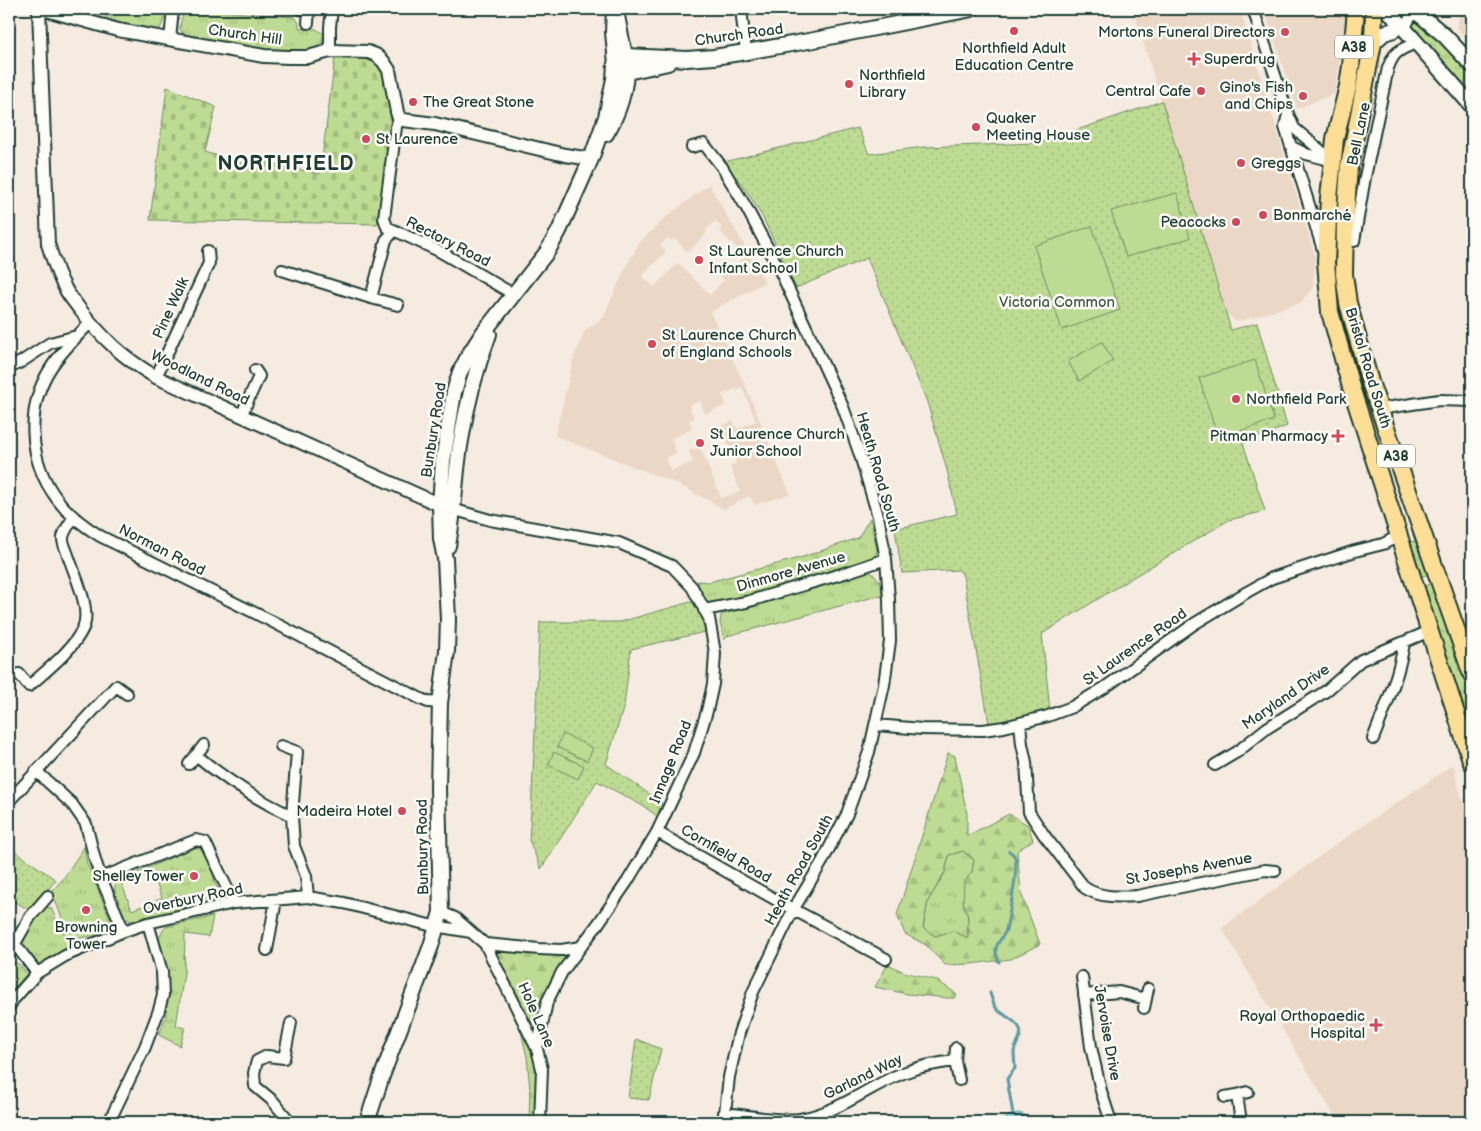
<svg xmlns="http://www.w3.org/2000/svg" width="1481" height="1131" viewBox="0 0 1481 1131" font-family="'Balsamiq Sans',sans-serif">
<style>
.built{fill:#ebd7c5;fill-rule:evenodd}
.grass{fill:url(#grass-tufts);stroke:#6e8c64}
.forest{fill:url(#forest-firs);stroke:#6e8c64;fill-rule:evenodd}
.cemetery{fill:url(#cemetery-stones);stroke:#6e8c64}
.park{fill:url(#park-dots);stroke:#6e8c64}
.pitch{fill:#bedb93;stroke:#6e8c64}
.water{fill:#8bd7eb;stroke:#6099a2}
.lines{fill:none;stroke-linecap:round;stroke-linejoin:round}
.stream{stroke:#6099a2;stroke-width:3}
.minor-casing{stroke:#1f3d34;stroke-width:14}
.tertiary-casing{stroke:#1f3d34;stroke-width:16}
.secondary-casing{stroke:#1f3d34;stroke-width:18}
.trunk-casing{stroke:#1f3d34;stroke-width:20}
.minor{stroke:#fdfcf7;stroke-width:10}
.tertiary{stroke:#fdfcf7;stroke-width:12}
.secondary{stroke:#fdfcf7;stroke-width:14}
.trunk{stroke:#fdde96;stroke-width:16}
.poi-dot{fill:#d1495b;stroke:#fdfcf7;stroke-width:2}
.labels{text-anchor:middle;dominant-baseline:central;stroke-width:5;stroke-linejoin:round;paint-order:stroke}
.shield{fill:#fdfcf7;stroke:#62766e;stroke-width:1}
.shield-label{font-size:14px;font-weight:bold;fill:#1f3d34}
.poi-label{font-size:15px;fill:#1f3d34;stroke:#fdfcf7;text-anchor:start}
.street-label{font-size:15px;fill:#1f3d34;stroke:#fdfcf7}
.park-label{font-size:15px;fill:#3f5d47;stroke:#fdfcf7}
.district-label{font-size:20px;font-weight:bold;letter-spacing:1px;fill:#1f3d34;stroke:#fdfcf7}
</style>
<defs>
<pattern id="grass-tufts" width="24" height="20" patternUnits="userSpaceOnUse" patternTransform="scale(1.25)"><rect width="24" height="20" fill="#bedb93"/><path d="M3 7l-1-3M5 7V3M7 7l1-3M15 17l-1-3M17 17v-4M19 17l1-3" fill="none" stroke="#a3bd7f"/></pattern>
<pattern id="forest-firs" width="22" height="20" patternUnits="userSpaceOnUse" patternTransform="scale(1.25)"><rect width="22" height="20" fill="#bedb93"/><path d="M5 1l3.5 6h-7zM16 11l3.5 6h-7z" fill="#a3bd7f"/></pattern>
<pattern id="cemetery-stones" width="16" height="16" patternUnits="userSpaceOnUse" patternTransform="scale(1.25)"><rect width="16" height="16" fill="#bedb93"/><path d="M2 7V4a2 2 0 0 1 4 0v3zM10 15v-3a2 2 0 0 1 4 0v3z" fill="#a3bd7f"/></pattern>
<pattern id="park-dots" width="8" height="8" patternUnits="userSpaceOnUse" patternTransform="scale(1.25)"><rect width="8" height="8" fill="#bedb93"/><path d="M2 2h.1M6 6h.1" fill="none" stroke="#a3bd7f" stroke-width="1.8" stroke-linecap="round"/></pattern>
</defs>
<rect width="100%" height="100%" fill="#f5ebe0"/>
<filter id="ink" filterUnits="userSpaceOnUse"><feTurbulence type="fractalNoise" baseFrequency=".02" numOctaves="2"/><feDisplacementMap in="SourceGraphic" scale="10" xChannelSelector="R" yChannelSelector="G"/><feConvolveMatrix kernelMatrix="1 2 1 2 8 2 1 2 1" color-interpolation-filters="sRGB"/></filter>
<g filter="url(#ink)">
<!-- built -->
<path class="built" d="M1133 9H1240L1315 256 1313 287 1300 303 1237 322 1227 314Z
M1264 9H1346L1347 13 1335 93 1297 109Z
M1460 9H1472V45L1457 28Z
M709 184 765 282 710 312 745 385 790 494 755 505 749 496 724 509 680 485 555 436 574 357 585 330 603 318 623 273 640 242 665 218ZM715 221 722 227 719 230 745 257 730 272 721 263 714 270 724 280 710 295 678 263 654 287 642 276 666 251 660 245 668 238 672 241 675 239 688 252 707 233 705 230ZM742 387 756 421 737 429 733 421 712 430 716 440 725 437 736 463 730 466 740 491 721 498 700 447 689 451 693 462 671 471 666 458 676 453 671 438 692 429 689 420 694 418 689 405 700 401 705 414 726 405 722 394Z
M1454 764 1456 779 1472 832V1122H1338L1222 928 1345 838Z"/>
<!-- grass -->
<path class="grass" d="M109 9H166L167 11 160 29 143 31 105 18Z
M194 9 295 17 299 23V28L316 29 324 34 320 48 307 53 268 52 188 38 180 30 181 20 185 11Z
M1415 19 1449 48 1472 74V95L1412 30V24Z
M870 518 877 550 876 555 847 568 755 594 711 605 705 600 697 581 709 582 803 557 858 538Z
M1421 541 1432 573 1417 578 1405 542Z
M871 572C881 581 881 583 882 596L874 597 727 636 724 640 720 622 721 615 855 574Z
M1432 583 1439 588 1472 692V740L1424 589 1427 585Z
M84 847 87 864 112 923C109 943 80 930 71 945L40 964 34 963 21 946C25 931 35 919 44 907L51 908 62 932 67 931 55 900 52 898 51 892 63 879Z
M193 848C200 848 204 850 207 856L220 897 217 903 135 922C131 921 127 920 124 917 120 913 113 891 115 886 116 881 120 880 123 878L126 883 122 885 132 910 162 898 152 873 134 880 132 875Z
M963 851 974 860 972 872 963 901 968 917V938L953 931 935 936 923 929 928 901 945 873 949 855Z
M213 916 209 937 185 934 184 973 176 1026 185 1028 180 1046 159 1035 166 1016 167 994 165 964 159 939 163 930 166 927Z
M13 962C19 963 25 969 26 975L12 990 9 996V967Z
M519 1023 522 1024 536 1055 538 1095 535 1122H529L530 1090 527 1057Z"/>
<!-- forest -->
<path class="forest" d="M948 753 955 756 967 814V836L1009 814 1028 825 1033 840 1017 851 1021 893 1040 944 1011 959 971 964 945 965 926 945 905 934 897 915ZM963 851 974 860 972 872 964 882 963 901 968 917V938L953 931 935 936 923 928 928 901 945 872 949 855Z
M494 949 568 957C562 966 555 975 550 984 545 995 543 1018 533 1024L519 999Z
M888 964 904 972 936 980 957 994 954 998H948L907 994 875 987Z"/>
<!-- cemetery -->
<path class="cemetery" d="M335 58 371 59 380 64 386 74 390 113 391 147 377 224 150 220 167 87 216 107 205 152 255 167 257 160 320 174Z"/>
<!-- park -->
<path class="park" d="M1162 101 1231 330 1257 323 1287 426 1243 443 1265 511 1229 520 1130 579 1042 634 1050 710 1012 722 989 723 963 576 959 570 902 573 895 529 957 514 947 470 927 402 867 258 796 288 763 218 748 193 724 162 858 128 869 154 924 147 1039 143Z
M694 601 700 612 705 632 631 649 624 706 606 764 662 803 657 816 643 806 597 781 541 869 529 840 532 795 540 622H620Z
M9 847 56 880 30 910 9 899Z
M636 1039 661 1049 649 1100 628 1098Z"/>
<!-- pitch -->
<path class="pitch" d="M1177 193 1190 238 1126 257 1111 211Z
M1092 226 1120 310 1062 330 1034 246Z
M1102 342 1113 361 1079 381 1068 361Z
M1255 360 1274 420 1218 438 1199 378Z
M563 734 593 748 587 761 557 747Z
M554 752 584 766 578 779 548 765Z"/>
<!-- water -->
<path class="water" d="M1018 1113C1025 1114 1028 1116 1031 1122H1003L1008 1116Z"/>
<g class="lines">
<!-- stream -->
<path class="stream" d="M999 962C991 944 1000 944 1006 930 1009 915 1019 869 1015 857 1013 853 1012 853 1009 851
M990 993C992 999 993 1006 999 1011 1005 1016 1017 1021 1020 1029 1023 1037 1015 1044 1014 1052 1014 1057 1015 1063 1015 1068L1007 1079 1013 1114"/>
<defs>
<path id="minor" d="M301 9H309L308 23
M741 9 746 52
M1253 9 1288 114 1294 128 1333 161
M1405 29C1408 21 1411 13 1420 9
M170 40 173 9
M330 51V27L332 9
M1288 114 1285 127 1323 250
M399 118 396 127 384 218 387 227 439 251 513 294
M692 147 704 144 722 167 746 207 781 273 843 407 860 455 878 516 886 559 889 599 890 641 884 685 869 752 847 814 822 862 793 910 753 992 739 1033 729 1077 724 1122
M1292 147 1306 154 1329 160
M394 231 386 240 371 298 398 305
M1354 241 1365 177 1388 68C1393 54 1397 51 1411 45
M282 270 371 298
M90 323C77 336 63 350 52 366 25 406 28 461 57 499 68 514 84 526 100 536L269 620 421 699 428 702 440 703
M9 368 21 362 50 343 77 336
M156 377 209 263 208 251
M1379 409 1439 400 1472 401
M241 416 259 376 255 370
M452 509 490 520 619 543 672 566 692 587 709 618 715 653 713 684 707 711 694 753 657 832 627 882 598 924 562 972 547 1002 537 1049
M704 610 746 602 848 572 886 559
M19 674 29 686C47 670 73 650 83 628 92 609 74 574 68 555 66 549 62 542 63 537 65 529 70 523 74 517
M1020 723 1022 744 1026 762 1029 812 1044 835 1085 888C1100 898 1119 897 1137 896L1265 870 1275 871
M876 725 922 729 983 730 1004 727 1048 716 1072 707 1104 688 1194 624 1247 592 1272 578 1355 551 1383 544 1399 536
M1373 739C1385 708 1399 676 1404 643
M281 746 297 752 292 816 294 846 306 876 308 897
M196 755C226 780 257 800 292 816
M189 764 204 745
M1215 765 1237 752 1267 728 1326 691 1361 660 1430 631
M36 771 72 804 86 824 95 860 101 878 124 931
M9 801 116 686 127 694
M657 832 785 905 886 959
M101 878 196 840 205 842 234 903
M471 932 485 944 537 1049 542 1069 540 1122
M14 943 37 973
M485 944 539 949 561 950 581 947
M267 950 276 900
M9 954 30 917 48 896
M1082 977 1091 1047 1101 1091 1111 1122
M1084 995 1119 992 1146 999
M9 1007 13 1000 37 973 65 956 124 931 148 923 234 903 308 897 344 903 429 925 471 932 455 918 441 912
M1144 1008 1148 989
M956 1048 955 1061 959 1080
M1225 1097 1237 1095
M724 1113C746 1115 778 1122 800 1119 840 1112 867 1087 903 1073 921 1066 937 1063 955 1061
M109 1122 145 1047 159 1010 163 995 162 972 148 923
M290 1122 273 1101 255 1086 254 1073 257 1061 267 1056 284 1058 291 1023
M1241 1122 1237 1095 1248 1092"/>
<path id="tertiary" d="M39 9 48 244C53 259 57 274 65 288 68 295 74 301 78 307 101 337 123 358 156 377L440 505
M43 9 118 30 264 56 289 57H308L330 51 368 52 376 55 383 61 389 70 397 112 399 118 403 120 435 124 565 155 591 159
M613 9 612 32 615 64
M617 11 626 56"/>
<path id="secondary" d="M1387 9 1472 106
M1413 9 1445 36 1472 65
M1373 43 1384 33 1394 30
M615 64 626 56 687 59 714 57 746 52 814 40 972 9
M620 67 627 72 668 63
M606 134C621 109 628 85 626 56
M448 546C454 513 455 479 460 446 466 408 475 371 489 334
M367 1122 382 1076 431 946 441 912 438 787 440 703 447 651 448 619 445 559 441 539 440 505 443 461 454 392 460 372 470 353 483 333 547 252 559 231 591 159 606 117 614 79 615 64"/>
<path id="trunk" d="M1356 9 1351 66 1348 86 1335 139 1329 198 1326 262 1330 312 1351 387 1472 763
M1374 9 1373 43 1349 166 1345 224 1344 274 1348 303 1370 382 1472 675"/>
</defs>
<!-- minor casing -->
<use href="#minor" class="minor-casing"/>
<!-- tertiary casing -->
<use href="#tertiary" class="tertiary-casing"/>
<!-- secondary casing -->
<use href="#secondary" class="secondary-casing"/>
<!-- trunk casing -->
<use href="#trunk" class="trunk-casing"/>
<!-- minor -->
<use href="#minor" class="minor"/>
<!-- tertiary -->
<use href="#tertiary" class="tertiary"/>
<!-- secondary -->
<use href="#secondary" class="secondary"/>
<!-- trunk -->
<use href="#trunk" class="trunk"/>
</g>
</g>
<!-- markers -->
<g class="poi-dot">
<circle cx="1014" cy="31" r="5"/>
<circle cx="1285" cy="32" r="5"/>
<path d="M1191.5 51.5h5v5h5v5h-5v5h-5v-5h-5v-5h5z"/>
<circle cx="849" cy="84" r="5"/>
<circle cx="1201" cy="91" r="5"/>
<circle cx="1303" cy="96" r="5"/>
<circle cx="413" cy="102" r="5"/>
<circle cx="976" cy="127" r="5"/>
<circle cx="366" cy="139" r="5"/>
<circle cx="1241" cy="163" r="5"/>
<circle cx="1263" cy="215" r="5"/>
<circle cx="1236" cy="222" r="5"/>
<circle cx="699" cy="260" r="5"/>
<circle cx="652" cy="344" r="5"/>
<circle cx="1236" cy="399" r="5"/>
<path d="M1335.5 428.5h5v5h5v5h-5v5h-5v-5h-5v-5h5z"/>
<circle cx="700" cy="443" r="5"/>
<circle cx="402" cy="811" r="5"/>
<circle cx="194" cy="876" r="5"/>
<circle cx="86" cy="910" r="5"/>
<path d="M1373.5 1017.5h5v5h5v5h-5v5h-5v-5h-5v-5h5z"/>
</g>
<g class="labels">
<!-- shield labels -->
<g class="shield">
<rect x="1335" y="35.5" width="38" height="23" rx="4"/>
<rect x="1377" y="444.5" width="38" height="23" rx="4"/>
</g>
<g class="shield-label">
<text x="1354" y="47">A38</text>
<text x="1396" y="456">A38</text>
</g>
<!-- poi labels -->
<g class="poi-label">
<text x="1275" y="32" text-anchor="end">Mortons Funeral Directors</text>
<text x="1014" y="48" text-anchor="middle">Northfield Adult<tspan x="1014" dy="17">Education Centre</tspan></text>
<text x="1204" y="59">Superdrug</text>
<text x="859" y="75">Northfield<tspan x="859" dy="17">Library</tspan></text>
<text x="1293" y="87" text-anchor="end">Gino's Fish<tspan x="1293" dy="17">and Chips</tspan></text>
<text x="1191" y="91" text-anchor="end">Central Cafe</text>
<text x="423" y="102">The Great Stone</text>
<text x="986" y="118">Quaker<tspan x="986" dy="17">Meeting House</tspan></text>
<text x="376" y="139">St Laurence</text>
<text x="1251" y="163">Greggs</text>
<text x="1273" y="215">Bonmarché</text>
<text x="1226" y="222" text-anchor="end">Peacocks</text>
<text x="709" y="251">St Laurence Church<tspan x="709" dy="17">Infant School</tspan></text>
<text x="662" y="335">St Laurence Church<tspan x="662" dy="17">of England Schools</tspan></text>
<text x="1246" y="399">Northfield Park</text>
<text x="710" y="434">St Laurence Church<tspan x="710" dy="17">Junior School</tspan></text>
<text x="1328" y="436" text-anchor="end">Pitman Pharmacy</text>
<text x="392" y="811" text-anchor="end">Madeira Hotel</text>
<text x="184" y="876" text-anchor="end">Shelley Tower</text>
<text x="86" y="927" text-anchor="middle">Browning<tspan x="86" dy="17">Tower</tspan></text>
<text x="1365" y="1016" text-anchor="end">Royal Orthopaedic<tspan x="1365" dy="17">Hospital</tspan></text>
</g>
<!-- street labels -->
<g class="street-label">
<text transform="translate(245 35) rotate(8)">Church Hill</text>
<text transform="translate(739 35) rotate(-8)">Church Road</text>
<text transform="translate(1359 134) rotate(-78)">Bell Lane</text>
<text transform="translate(448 242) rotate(27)">Rectory Road</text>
<text transform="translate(171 308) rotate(-65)">Pine Walk</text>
<text transform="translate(1368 368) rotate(73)">Bristol Road South</text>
<text transform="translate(200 378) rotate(26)">Woodland Road</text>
<text transform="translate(434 430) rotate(-81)">Bunbury Road</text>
<text transform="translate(878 472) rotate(74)">Heath Road South</text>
<text transform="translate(162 550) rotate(27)">Norman Road</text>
<text transform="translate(791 572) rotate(-16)">Dinmore Avenue</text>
<text transform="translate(1135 647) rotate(-35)">St Laurence Road</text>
<text transform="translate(1286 697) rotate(-35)">Maryland Drive</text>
<text transform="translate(671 762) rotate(-68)">Innage Road</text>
<text transform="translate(423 847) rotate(-91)">Bunbury Road</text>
<text transform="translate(726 854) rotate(30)">Cornfield Road</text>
<text transform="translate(1189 869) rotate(-10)">St Josephs Avenue</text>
<text transform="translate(799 870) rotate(-61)">Heath Road South</text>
<text transform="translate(193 899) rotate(-12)">Overbury Road</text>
<text transform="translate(536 1015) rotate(66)">Hole Lane</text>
<text transform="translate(1107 1033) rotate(80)">Jervoise Drive</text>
<text transform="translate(863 1077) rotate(-26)">Garland Way</text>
</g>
<!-- park labels -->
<g class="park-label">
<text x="1057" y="302">Victoria Common</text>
</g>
<!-- district labels -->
<g class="district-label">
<text x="286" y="164">NORTHFIELD</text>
</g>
</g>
<!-- margin -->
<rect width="1481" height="1131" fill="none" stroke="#fdfcf7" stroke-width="30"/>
<rect x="15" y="15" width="1451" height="1101" fill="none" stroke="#1f3d34" stroke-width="2" filter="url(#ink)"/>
</svg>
